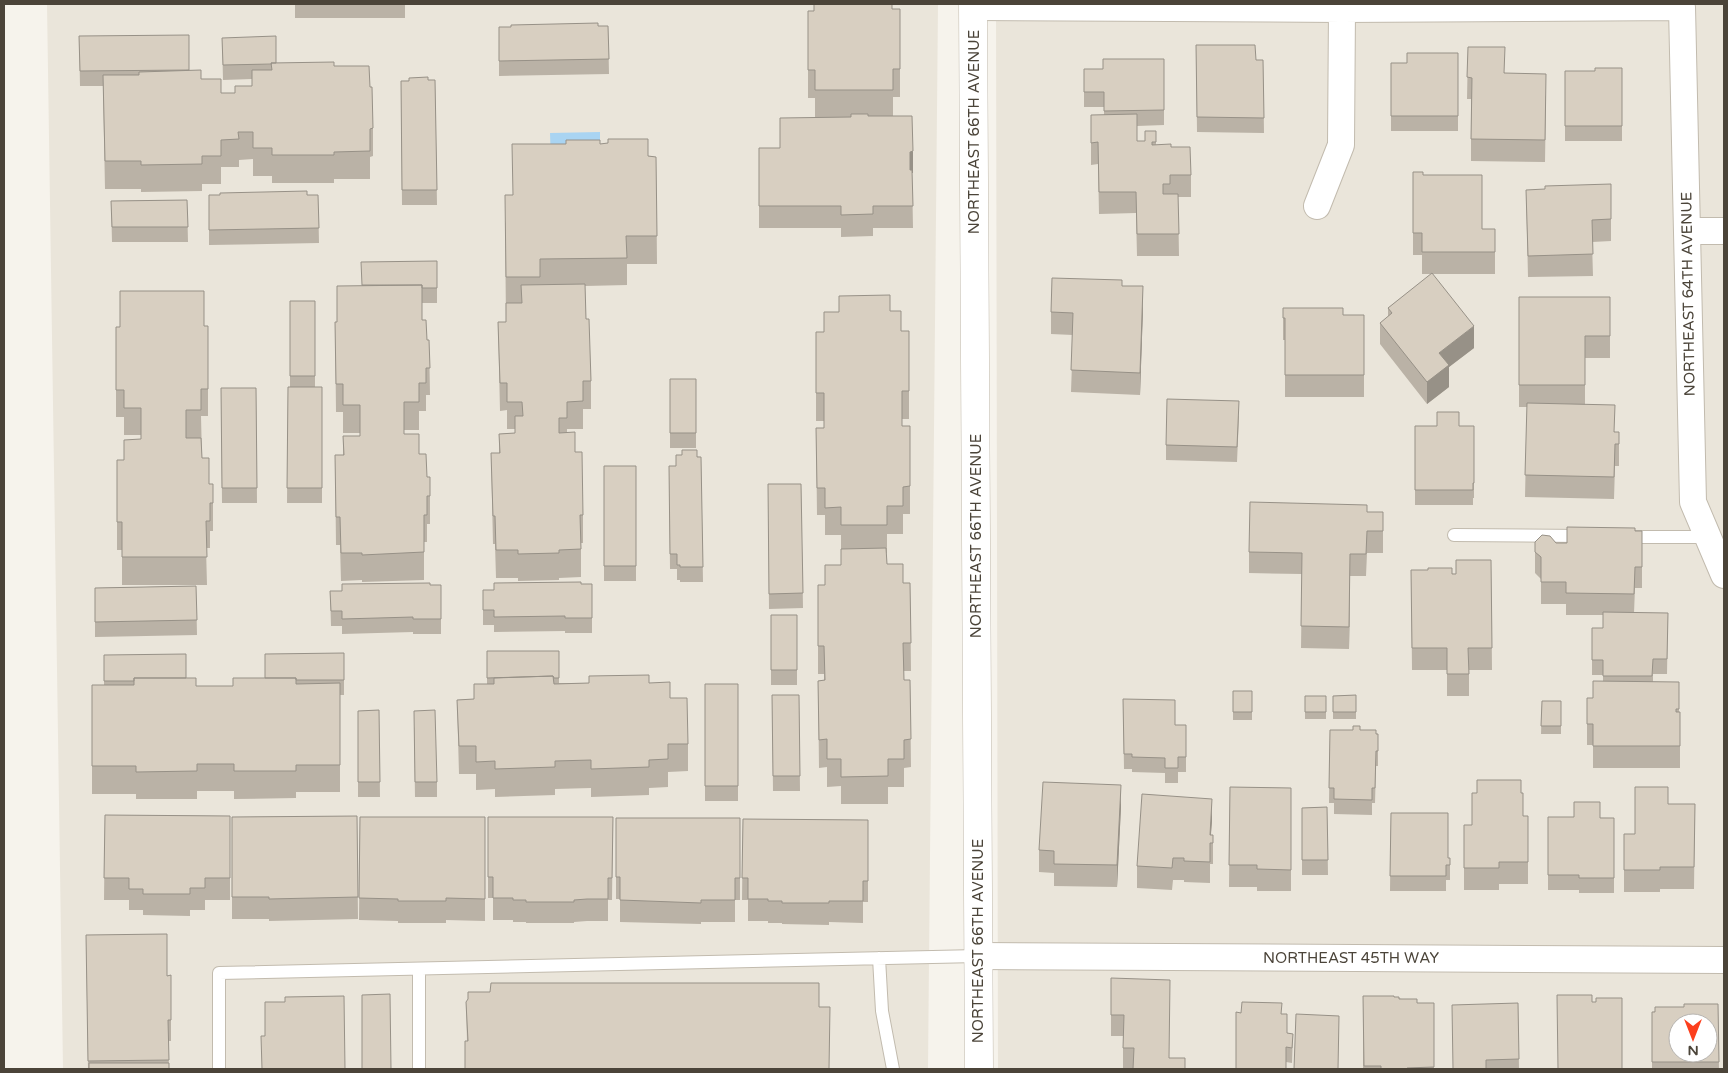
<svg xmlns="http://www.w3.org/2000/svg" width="1728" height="1073" viewBox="0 0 1728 1073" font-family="'Varela Round',sans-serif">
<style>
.residential{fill:#eae5da;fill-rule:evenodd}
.water{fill:#a9d4f2}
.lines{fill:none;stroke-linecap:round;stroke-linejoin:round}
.service-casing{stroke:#c2bbae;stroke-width:14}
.minor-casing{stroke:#c2bbae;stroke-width:28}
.tertiary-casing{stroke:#c2bbae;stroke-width:29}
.service{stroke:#fff;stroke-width:12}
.minor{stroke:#fff;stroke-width:26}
.tertiary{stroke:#fff;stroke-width:28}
.wall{fill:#bab2a6}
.shaded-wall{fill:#979187}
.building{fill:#d8cfc1;stroke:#979187;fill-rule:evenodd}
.labels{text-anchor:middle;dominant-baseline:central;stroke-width:4;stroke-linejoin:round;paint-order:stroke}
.street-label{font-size:15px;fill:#4b4439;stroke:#fff}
</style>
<rect width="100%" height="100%" fill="#f6f3ec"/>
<!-- residential -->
<path class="residential" d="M47 4H938L928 1069H63Z
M996 4H1724V1069H998ZM1678 1023H1708V1053H1678Z"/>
<!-- water -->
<path class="water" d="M600 132V163L551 164 550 133Z"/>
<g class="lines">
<defs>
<path id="service" d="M1454 535 1583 536
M1625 537H1708
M879 958 882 1011 893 1069
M219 1069V973L978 956
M419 1069V969"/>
<path id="minor" d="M973 7 1342 9 1682 7 1693 502 1724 575
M1317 206 1341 145 1342 9
M1687 231H1724
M978 956 1724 960"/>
<path id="tertiary" d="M973 4 979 1069"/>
</defs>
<!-- service casing -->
<use href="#service" class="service-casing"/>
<!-- minor casing -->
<use href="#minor" class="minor-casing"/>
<!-- tertiary casing -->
<use href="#tertiary" class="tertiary-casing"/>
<!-- service -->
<use href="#service" class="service"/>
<!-- minor -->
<use href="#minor" class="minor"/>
<!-- tertiary -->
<use href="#tertiary" class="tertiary"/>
</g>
<!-- wall -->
<path class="wall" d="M295 4H405V18H295Z
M900 9V97H893V116L912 173 913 228H873V236L841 237V228H759V148H780L815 117V98H808V11Z
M598 26H608L609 74 499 76V27Z
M79 36 189 71 221 93H235L252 86V79L223 80 222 38 276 63 334 66 370 87 373 128V156L370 157V179H334V183H272V176H253V159L239 160V167H221V184H202V191L141 192V189H105L103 86H80Z
M1196 45 1256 60H1263L1264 133 1197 132Z
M1468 47 1505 73 1546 96 1545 162 1471 161V99H1467Z
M1458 53V131H1391V63H1407Z
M1164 59V125L1137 126V141H1145L1156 131V145L1171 147 1191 175V197H1178L1179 256H1137L1136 213 1099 214 1098 164 1091 165V115H1104V107H1084V69H1103Z
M1622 68V141H1565V71H1595Z
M435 80 437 205H402L401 81Z
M600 144 648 156 656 157 657 264H627V285L585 286 586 319 591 381V409H583V429H567V433L575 452 583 515V543H581V577L559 578V580L518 581V578H496L495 544H493L491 453H499V434L515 433V429H507V410L500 411 498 322H506L505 223Z
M1413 172 1423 175 1482 229H1495V274H1432L1474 348 1449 367V387L1427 404 1380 344V323L1388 317V308L1432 274H1422V255H1413Z
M1526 190 1611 219V241L1592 242 1593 276 1528 277Z
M209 195H318L319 243 209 245Z
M187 200 188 242H112L111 201Z
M437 261V303H422V320L427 340H429L430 395H426V411H419V430H404V434L419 454 427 477H430V524H427V542H424V580L362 582V580L341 581 340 545H336L335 455H343V436H360V433H343V412H336L335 322H337L362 285Z
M1122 286 1143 308 1140 395 1071 392 1073 335 1051 334V312Z
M1519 297H1610V358H1585V405L1615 432H1619V466H1615L1614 499 1525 497 1527 407H1519Z
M290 301H315V387H322V503H287L288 387H290Z
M1283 308 1343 315H1364V397H1285V340H1283Z
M890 311 901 331H909V419H902V426H910V514H903V534H887V553H886L887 564 903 583H910L911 671H903L904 680H910L911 767 904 768V787H888V804H841V786L827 787V767L819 768 818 681 824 680V674H818V585H825V565H841V535H825V515H817L816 428H824V421H816V332H824L839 312Z
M208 326V416H201L202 458 209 484H213V531H210V548H206L207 585H122V550H117V460H124L141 439V435H124V417H116V327Z
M670 379H696V448H670Z
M221 388H256L257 503H222Z
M1239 416 1237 462 1166 460V445Z
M1415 426H1474V498H1473V505H1415Z
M682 455 701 457 703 582H680V580H677V569H670L669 466H676Z
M604 466H636V581H604Z
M768 484H801L803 608 769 609Z
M1367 512H1383V553H1367L1366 576H1350L1349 649 1301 648 1302 574 1249 573V552Z
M1635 531H1642V588H1635L1634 613H1668L1667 674H1653V682H1679V712H1680V768H1593V745H1587V698H1593L1603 681V675H1592V628H1603V615H1566V604H1541V579L1535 573V552L1556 543H1567Z
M1491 560 1492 670H1469V696H1447V670H1412L1411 570 1456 574Z
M581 584H592V633H565V631L494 632V625H483V590H494Z
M441 585V634H413V632L342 634V626H331L330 591H342Z
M196 586 197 635 95 637V588Z
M771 615H797V685H771Z
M487 651H559V683H649L670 698 688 744V771L668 772V787L649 788V795L591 797V788L555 789V795L495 797V789L476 790V774H459L457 700 474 699V684H487Z
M344 653V695H340V792H296V798L234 799V791H197V799H136V794H92V685H104V655L186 678 196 686H233L265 678Z
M705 684H738V801H705Z
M1233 691H1252V720H1233Z
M772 695H799L800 791H773Z
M1356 695V719H1333V696Z
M1305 696H1326V719H1305Z
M1123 699 1175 725H1186V772H1178V783H1165V773L1132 772V769H1124Z
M1542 701H1561V734H1541Z
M379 710 380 797H358V711Z
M414 726 437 782V797H415Z
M1330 730H1360L1378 734V766H1376L1375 803H1372V815L1334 814V803H1329Z
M1230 787 1291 788V891H1257V887H1229Z
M1521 793 1523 816H1528V884H1499V890H1464V825H1472Z
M1668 804H1695L1694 889H1660V892H1624V834H1635Z
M1121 807 1117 887 1054 886V873L1039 872V850Z
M1327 807 1328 875H1302V808Z
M1391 813 1448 858H1450V880H1446V891H1390Z
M105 815 230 816V900H205V910H190V916L143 915V910H129V900H104Z
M357 816 358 919 269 921V919H232V817Z
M360 817H485V921L446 920V923H398V921L359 920Z
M488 817H613L612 900H608V921H587L574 922V923H526V922H513V920H493V898H488Z
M1548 817 1614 818V893H1579V890H1548Z
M616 818H740V900H735V922H701V924L620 922V899H616Z
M743 819 868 820V902H863V923L829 922V925L782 924V923H768V921H748V900H742Z
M1212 821 1211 835H1213V864H1210V883L1184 882V880H1173L1172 890 1137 888V866Z
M86 935 167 976 171 1020V1041H168L169 1069H88Z
M1111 978 1169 1058 1185 1069H1123V1036H1111Z
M819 983 467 1041 466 1002 490 992Z
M1363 996 1394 997 1417 1003H1434V1069H1363Z
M1518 1003 1519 1069H1453Z
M1718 1004 1719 1069H1652V1012L1684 1007Z
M1282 1014 1287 1033 1293 1034 1292 1063 1286 1062V1069H1236Z"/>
<!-- shaded-wall -->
<path class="shaded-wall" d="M913 151V173H910V152Z
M1143 286V308L1140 395V373Z
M1474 326V348L1449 367V387L1427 404V382L1439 353Z
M1350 554V576L1349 649V627Z
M1121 785V807L1117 887V865Z
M1212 799V821L1210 843V883V835Z"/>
<!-- building -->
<path class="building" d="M814 4H892V9H900V69H893V90H815V70H808V11H814Z
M598 23V26H608L609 59 499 61V27H511V25Z
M189 35V70L80 71 79 36Z
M276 36V63H271L272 64 223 65 222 38Z
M1196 45H1255L1256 60H1263L1264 118 1197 117Z
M1468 47H1505L1504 73 1546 74 1545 140 1471 139 1472 78 1467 77Z
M1407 53H1458V116H1391V63H1407Z
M1103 59H1164V110L1104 111V92H1084V69H1103Z
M334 62V66H369L370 87H372L373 128 370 129V151L334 152V155H272V148H253V132H238L239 139 221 140V156H202V164L141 165V161H105L103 75H139V72L201 70V79H221V93H235V86H252V70H272L271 63Z
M1595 68H1622V126H1565V71H1595Z
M428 77V80H435L437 190H402L401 81H409V78Z
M851 114H868V116H912L913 151 910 152V170H912L913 206H873V214L841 215V206H759V148H780V118L851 117Z
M1137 114V141H1145V131H1156V142H1152V145L1171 144V147H1190L1191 175H1170V184H1163V194H1178L1179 234H1137L1136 192H1099L1098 142 1091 143V115Z
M608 139H648V156L656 157 657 236H626L627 258 540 259V277H506L505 195H513L512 144H566V140H600V144L608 143Z
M1413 172H1423V175H1482V229H1495V252H1422V233H1413Z
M1611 184V219L1592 220 1593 254 1528 256 1526 190 1545 189V186Z
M307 191V195H318L319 228 209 230V195H220V193Z
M187 200 188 227H112L111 201Z
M437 261V288H422V285H362L361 262Z
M1432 273 1474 326 1439 353 1449 365 1427 382 1380 323 1392 313 1388 308Z
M1052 278 1122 280V286H1143L1140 373 1071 370 1073 313 1051 312Z
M585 284 586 319H589L591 381H583V401L567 402V418H559V433L575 432V452H582L583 515H580L581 549 559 550V553L518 554V550H496L495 516H493L491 453H500L499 434 515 433V416H523L522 402H507V383H500L498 322H506V303H522L521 285Z
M422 285V320H426L427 340H429L430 368H426V383H419V402H404V434H419V454H426L427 477H430V496H427V515H424V552L362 555V553H341L340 517H336L335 455H344L343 436H360V405H343V384H336L335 322H337V286Z
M120 291H204V326H208V389H201V410H186V438H201L202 458H209V484H213V503H210V521H206L207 557H122V522H117V460H124V440L141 439V408H124V390H116V327H120Z
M890 295V311H901V331H909V391H902V426H910V486L903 487V506H887V525H841V507L825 508V488H817L816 428H824V393H816V332H824V312H839V296Z
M1519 297H1610V336H1585V385H1519Z
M290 301H315V376H290Z
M1283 308H1343V315H1364V375H1285V318H1283Z
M670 379H696V433H670Z
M288 387H322V488H287Z
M221 388H256L257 488H222Z
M1167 399 1239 401 1237 447 1166 445Z
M1527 403 1615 405 1614 432H1619V444H1615L1614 477 1525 475Z
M1437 412H1459V426H1474V483H1473V490H1415V426H1437Z
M682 450H697V457H701L703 567H680V565H677V554H670L669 466H676V455H682Z
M604 466H636V566H604Z
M768 484H801L803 593 769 594Z
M1250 502 1367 505V512H1383V531H1367L1366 554H1350L1349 627 1301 626 1302 553 1249 552Z
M1567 527 1635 528V531H1642V567H1635L1634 594 1566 593V582H1541V557L1535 552V542L1542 535 1550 536 1556 543H1567Z
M886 548 887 564H903V583H910L911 643H903L904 680H910L911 739 904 740V759H888V776L841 777V759H827V739L819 740 818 681 825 680 824 646H818V585H825V565H841V549Z
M1456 560H1491L1492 648H1468L1469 674H1447V648H1412L1411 570H1428V568H1452V574H1456Z
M581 582V584H592V618H565V616L494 617V610H483V590H494V583Z
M430 583V585H441V619H413V617L342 619V611H331L330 591H342V584Z
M196 586 197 620 95 622V588Z
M1603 612 1668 613 1667 659H1653L1652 676H1603V660H1592V628H1603Z
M771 615H797V670H771Z
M487 651H559V678H554L553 676 487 678Z
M344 653V680H296V678H265V654Z
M186 654V678H134V681H104V655Z
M649 675V683L670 682V698H687L688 744H668V759L649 760V767L591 769V760L555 761V767L495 769V761L476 762V746H459L457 700 474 699V684H494V678L553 676 554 684 589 683V676Z
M134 678H196V686H233V678H296V684L340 683V765H296V771H234V764H197V771L136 772V766H92V685H134Z
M1593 681 1679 682V709H1676V712H1680V746H1593V724H1587V698H1593Z
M705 684H738V786H705Z
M1233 691H1252V712H1233Z
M772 695H799L800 776H773Z
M1356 695V712H1333V696Z
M1305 696H1326V712H1305Z
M1123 699 1175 700V725H1186V757H1178V768H1165V758L1132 757V754H1124Z
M1542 701H1561V726H1541Z
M379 710 380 782H358V711Z
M435 710 437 782H415L414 711Z
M1353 726H1360V730H1376V734H1378V751H1376L1375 788H1372V800L1334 799V788H1329L1330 730H1353Z
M1477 780H1521V793H1523V816H1528V862H1499V868H1464V825H1472V793H1477Z
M1043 782 1121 785 1117 865 1054 864V851L1039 850Z
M1230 787 1291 788V870L1257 869V865H1229Z
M1635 787H1668V804H1695L1694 867H1660V870H1624V834H1635Z
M1142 794 1212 799 1210 835H1213V843H1210V862L1184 861V858H1173L1172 868 1137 866Z
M1574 802H1600V818H1614V878H1579V875H1548V817H1574Z
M1327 807 1328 860H1302V808Z
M1391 813H1448V858H1450V865H1446V876H1390Z
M105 815 230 816V878H205V888H190V894H143V889H129V878H104Z
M357 816 358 897 269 899V897H232V817Z
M360 817H485V899L446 898V901H398V899L359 898Z
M488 817H613L612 878H608V899H587L574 900V902H526V900H513V898H493V877H488Z
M616 818H740V878H735V900H701V903L620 900V877H616Z
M743 819 868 820V881H863V901H829V903H782V901H768V899H748V878H742Z
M167 934V976L171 975V1020H168L169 1060 88 1061 86 935Z
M1111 978 1170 980 1169 1058H1185V1069H1133L1134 1048H1123L1124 1015H1111Z
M491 983H819V1007H830L829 1069H465V1041H468L466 1002 468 999V992H490Z
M390 994 391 1069H362V995Z
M1557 995H1592V1002H1596V998H1622V1069H1558Z
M344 996 345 1069H262L261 1036H265V1002H285V997Z
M1363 996H1394V997H1399V999H1417V1003H1434V1067L1407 1068V1069H1381V1066H1364Z
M1242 1002 1282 1003 1281 1014H1287V1033L1293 1034 1292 1048 1286 1047V1069H1236V1012L1241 1013Z
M1518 1003 1519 1059 1486 1060V1069H1453L1452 1005Z
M1684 1004H1718L1719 1062H1652V1012H1655V1007H1684ZM1678 1023H1708V1053H1678Z
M1296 1014 1339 1016 1338 1069H1294Z
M89 1063H169V1069H89Z"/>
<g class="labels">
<!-- street labels -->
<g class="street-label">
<text transform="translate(974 132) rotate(-90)">NORTHEAST 66TH AVENUE</text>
<text transform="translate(1688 294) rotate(-91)">NORTHEAST 64TH AVENUE</text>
<text transform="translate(976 536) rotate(-90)">NORTHEAST 66TH AVENUE</text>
<text transform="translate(978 941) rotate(-90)">NORTHEAST 66TH AVENUE</text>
<text x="1351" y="958">NORTHEAST 45TH WAY</text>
</g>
</g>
<!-- border -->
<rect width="1728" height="1073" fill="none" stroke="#4b4439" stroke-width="10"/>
<!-- north arrow -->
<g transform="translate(1693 1038) rotate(180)"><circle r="24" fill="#ffffff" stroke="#b7b4b0"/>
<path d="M0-4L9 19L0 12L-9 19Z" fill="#fc3f1d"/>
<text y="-8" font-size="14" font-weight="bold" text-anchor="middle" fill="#4b4439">N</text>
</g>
</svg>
